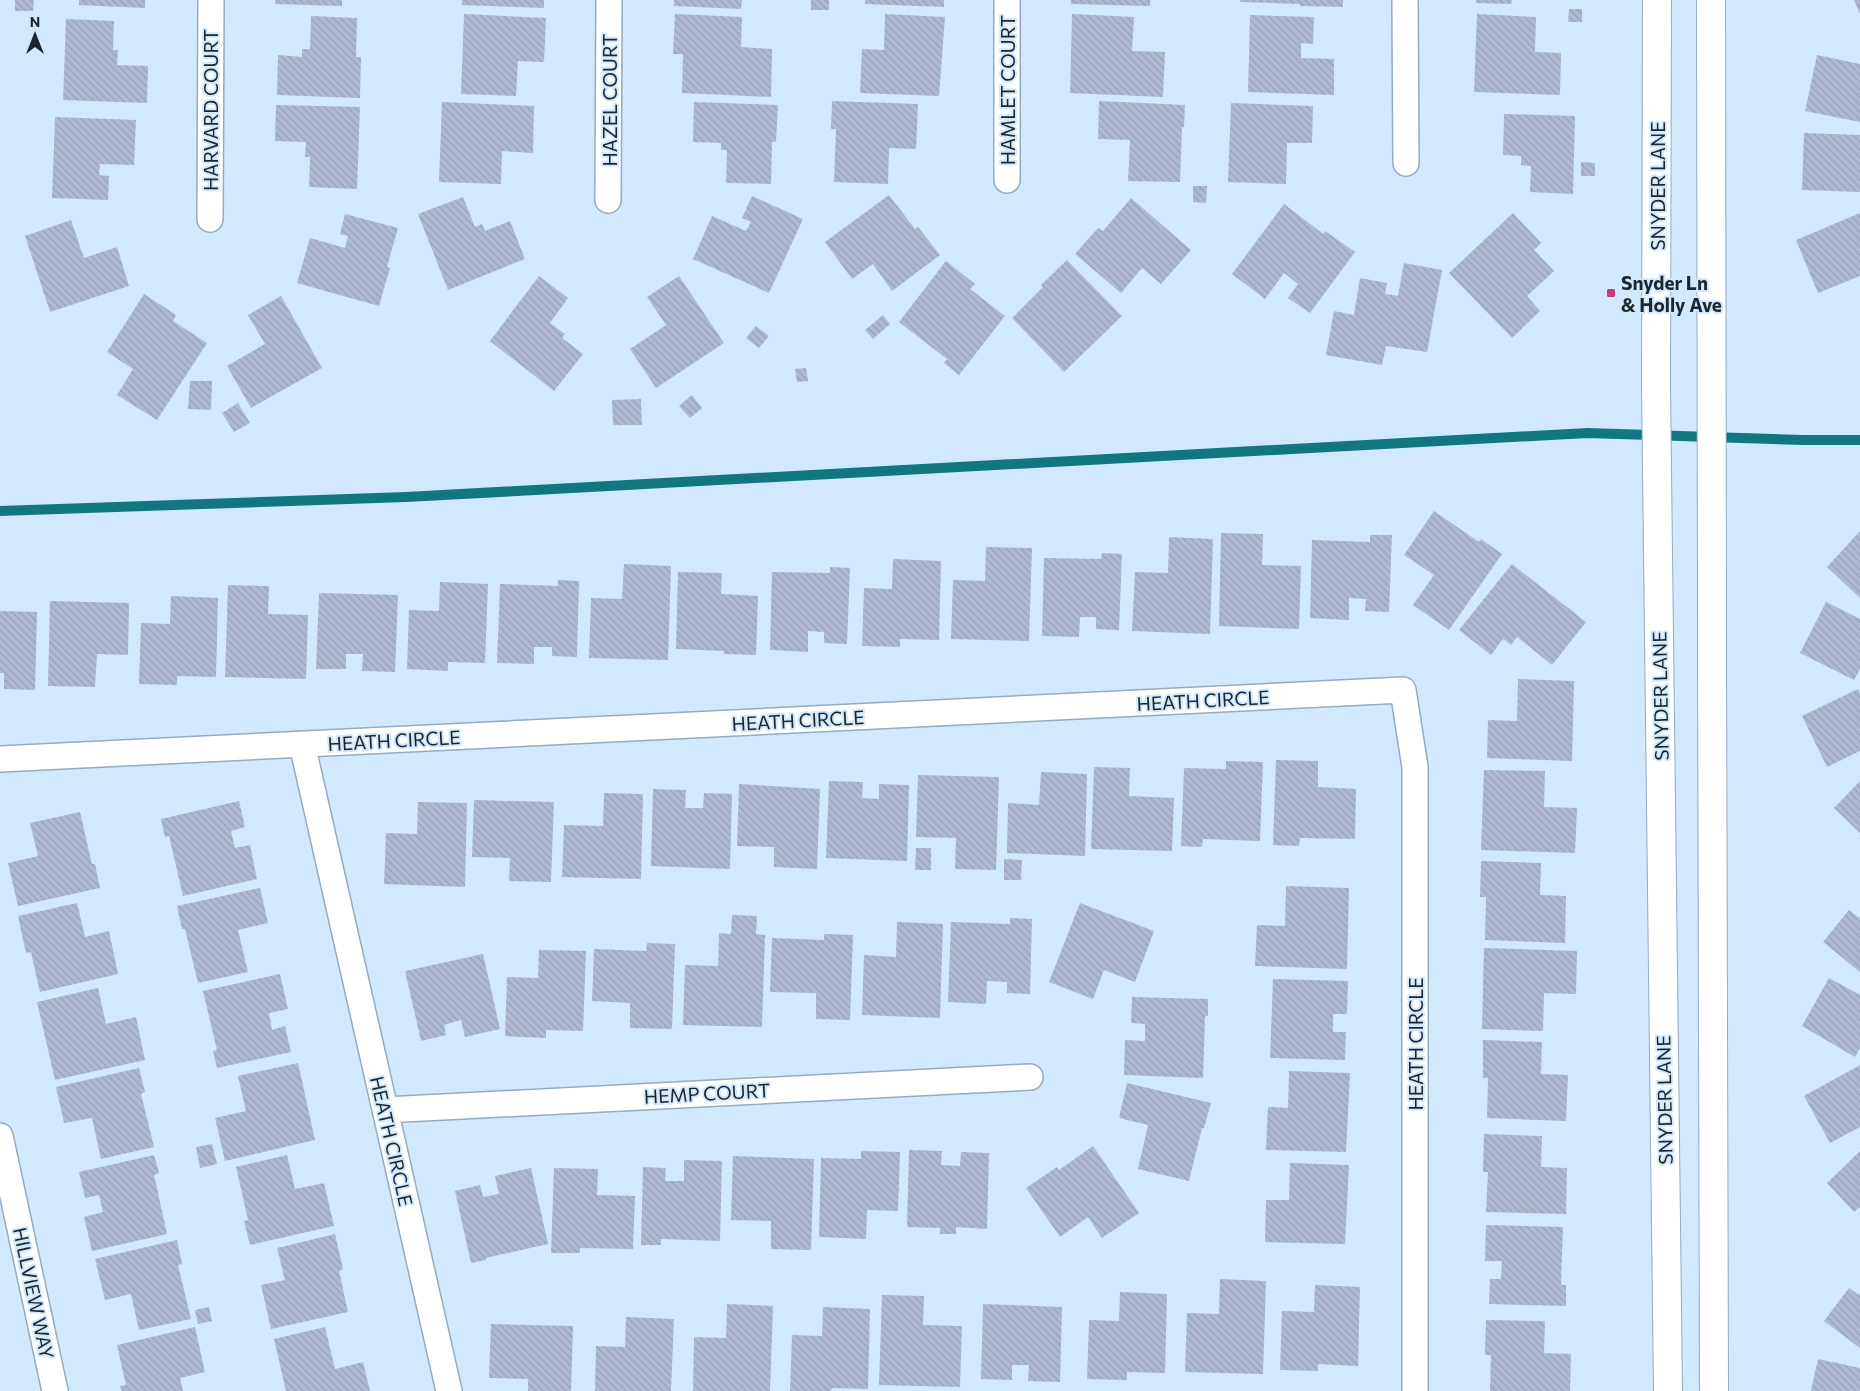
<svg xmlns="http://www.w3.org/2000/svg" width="1860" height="1391" viewBox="0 0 1860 1391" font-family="Commissioner,sans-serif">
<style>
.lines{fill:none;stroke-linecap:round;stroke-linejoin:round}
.stream{stroke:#117682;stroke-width:10}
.building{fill:url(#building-back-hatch)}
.street-casing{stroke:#96aac0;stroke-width:28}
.secondary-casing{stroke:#96aac0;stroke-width:30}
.street{stroke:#fff;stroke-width:25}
.secondary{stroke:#fff;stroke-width:28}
.poi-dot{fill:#c73d77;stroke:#d2e8ff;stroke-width:2}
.labels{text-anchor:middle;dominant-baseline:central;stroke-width:4;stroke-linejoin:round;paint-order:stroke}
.street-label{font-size:19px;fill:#1d252d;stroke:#d2e8ff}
.poi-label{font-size:19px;font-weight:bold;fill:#1d252d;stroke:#d2e8ff;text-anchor:start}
</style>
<defs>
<pattern id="building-back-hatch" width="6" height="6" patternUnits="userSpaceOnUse" patternTransform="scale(1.25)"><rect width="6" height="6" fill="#b0b9d3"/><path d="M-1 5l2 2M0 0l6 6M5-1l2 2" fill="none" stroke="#979fb5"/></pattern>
</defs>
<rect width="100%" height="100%" fill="#d2e8ff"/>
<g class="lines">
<!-- stream -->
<path class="stream" d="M0 511 406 497 1588 433 1804 440H1860"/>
</g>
<!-- building -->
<path class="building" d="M15 0H34L33 11H15Z
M79 0H145V8L79 5Z
M275 0H342V6L275 4Z
M462 0H544V8L462 5Z
M674 0H742L741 9 674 6Z
M811 0H829V10H811Z
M865 0H944V7L865 4Z
M1071 0H1150V6L1071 4Z
M1240 0H1343V7L1300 6V4L1240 2Z
M1476 0H1512L1511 4 1476 3Z
M1854 0H1860V14Z
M1569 9H1582V22H1568Z
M464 14 546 18 544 62 518 61 516 96 461 94Z
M675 14 742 17 741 47 772 49 771 97 682 93 683 54H673Z
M885 14 945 17 939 96 860 93 862 49 884 50Z
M1072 14 1134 17 1132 51 1165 52 1163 97 1070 93Z
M1477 14 1536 17 1535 52 1561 53 1560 95 1474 92Z
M1250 15 1314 17 1313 44 1301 43V58L1334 59V95L1248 92Z
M311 16 357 18 356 57H361L360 98 277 95 278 55 302 57V49H310Z
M66 19 114 21 113 50H118L117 65 148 66 147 103 63 100Z
M1817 55 1860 64V122L1805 111Z
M832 101 918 104 916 149 889 148 888 184 834 182 836 129H831Z
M1099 101 1185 105 1184 127H1182L1180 182 1128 181 1130 140 1098 139Z
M442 102 534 106 533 153 502 151 501 184 439 182Z
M694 102 778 105 776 142H772L771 184 726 183 727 150H721V143L693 142Z
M1231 103 1313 106 1312 143H1287L1286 184 1228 182Z
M276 105 360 107 357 189 309 187 310 157H305L306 142 275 141Z
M1504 114 1575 116 1573 194 1530 192 1531 166 1521 165V156L1503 155Z
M55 117 136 120 134 165 100 164 99 175 109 176 108 200 52 198Z
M1804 133 1860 135V192L1802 190Z
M1581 162 1595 163V176H1581Z
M1193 186H1207L1206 203 1193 202Z
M889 195 915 229 918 227 940 255 892 291 873 264 852 279 825 242Z
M752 196 803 219 769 293 693 259 712 216 746 231 751 222 742 218Z
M463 197 475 227 482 224 485 231 510 221 525 259 448 290 418 214Z
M1131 198 1191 250 1161 284 1142 268 1121 293 1075 254 1098 228 1103 231Z
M1284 204 1323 234 1325 231 1355 252 1310 313 1288 298 1298 284 1284 273 1265 299 1232 274Z
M1513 213 1541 243 1534 250 1554 271 1527 296 1540 311 1512 338 1449 273Z
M1860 213V276L1818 293 1796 240Z
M345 214 398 228 387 267 390 268 379 306 297 283 310 238 345 248 348 236 340 234Z
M71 220 84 258 117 247 129 286 50 312 25 236Z
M1067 260 1122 316 1064 372 1012 318 1043 287 1041 285Z
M946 261 975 284 970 289 1005 316 959 375 944 363 947 359 899 322Z
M1404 263 1442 270 1427 352 1386 346 1382 365 1326 355 1334 311 1354 315 1360 278 1387 283 1385 294 1398 296Z
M539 276 568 298 550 323 565 334 562 338 583 354 554 391 490 341Z
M679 276 724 343 656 388 630 349 666 325 647 297Z
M144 294 176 315 173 321 207 343 157 420 117 395 133 369 107 352Z
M281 296 322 368 251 408 227 366 265 344 248 315Z
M883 315 890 324 873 339 865 330Z
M756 326 769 336 759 348 746 338Z
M806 368 808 381 797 382 795 369Z
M190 381H212L211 410 188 409Z
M692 395 702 408 690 418 679 406Z
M641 399 642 425H613L612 400Z
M238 403 250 423 234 432 222 413Z
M1434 511 1479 542 1481 539 1502 554 1449 630 1413 605 1434 575 1404 555Z
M1860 531V598L1827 567Z
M1221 533 1263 534 1262 565 1301 566 1299 629 1219 626Z
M1370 535H1392L1389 612 1365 611 1366 599 1349 598V620L1310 618 1312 540 1370 542Z
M1169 537 1213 539 1210 634 1132 631 1135 572 1168 573Z
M986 547 1032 548 1029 641 951 639 953 580 985 581Z
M1102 553 1122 554 1119 630 1096 629V617H1080L1079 637 1042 636 1044 558 1101 559Z
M893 559 941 561 939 640 900 639V647L862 646 864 588 892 589Z
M624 564 671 566 668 660 589 658 591 598 622 599Z
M1512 564 1586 622 1552 665 1517 637 1511 645 1503 639 1491 655 1459 630Z
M830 567 850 568 847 644 824 643V632L808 631V652L770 650 772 572 830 573Z
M678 572 722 573 721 594 758 596 756 655 724 654V651L676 649Z
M558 580 579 581 577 657 552 656V647H534V664L497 663 500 584 558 586Z
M440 582 488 584 485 663 448 662V671L407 669 409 610 439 611Z
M228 585 269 586 268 614 308 615 306 679 225 677Z
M319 593 398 595 395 672 362 671 363 654H346V669H316Z
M171 596 218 598 216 677 177 676V685L139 684 141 623 170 624Z
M50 601 129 603 128 655 97 654 95 687 48 686Z
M1826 602 1860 619V669L1854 680 1800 653Z
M0 611 37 612 35 690 4 689V673H0Z
M1518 679 1574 681 1572 761 1487 758 1488 720 1517 721Z
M1858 689 1860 693V751L1827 767 1802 716Z
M1276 760 1318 761V787L1356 789 1355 839 1300 838 1299 846 1273 845Z
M1226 761 1263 762 1260 841 1203 839 1202 847 1181 846 1184 768 1226 769Z
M1094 767 1130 768 1129 796 1174 798 1172 851 1091 849Z
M1484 770 1545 771 1544 807 1577 808 1575 853 1481 850Z
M1041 772 1087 774 1085 856 1007 853 1008 803 1039 805Z
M918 775 999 777 996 870 955 869 956 838 916 837Z
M829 781 863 782 862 798 879 799V784L909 785 907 861 826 858Z
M1860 781V833L1834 808Z
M739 784 820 789 817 869 774 867V847L737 846Z
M653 789 686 790 685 808H703L704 793 732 794 730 869 651 866Z
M604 793 643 794 641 879 562 877 564 825 603 826Z
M474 800 554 802 551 882 509 881 510 858 472 857Z
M239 801 245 827 231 831 235 848 250 845 257 879 183 896 169 836 165 837 161 819Z
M418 802 467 803 465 887 384 884 386 833 417 834Z
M80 812 92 864H95L100 888 18 906 8 863 38 856 30 823Z
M916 848H931V870H915Z
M1004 859 1022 860 1021 880H1004Z
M1481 861 1541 863 1540 895 1566 896 1565 943 1485 940 1486 897H1480Z
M1286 886 1349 888 1347 969 1255 966 1257 925 1285 926Z
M260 888 268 923 238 930 248 972 198 983 185 929H182L177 906Z
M77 903 85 937 109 931 118 974 40 992 31 952 26 953 18 916Z
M1080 903 1154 931 1135 982 1104 970 1093 999 1049 982Z
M1849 910 1859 918 1860 916V972L1823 942Z
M732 915 757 916 756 934 765 935 762 1027 683 1025 685 965 718 966 719 933 731 934Z
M1010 918 1032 919 1030 994 1007 993V982L987 981 986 1004 948 1002 951 922 1010 924Z
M897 922 943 924 940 1018 862 1015 864 955 896 957Z
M824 934 853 935 850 1020 816 1019V993L770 992 772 938 824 940Z
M647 943 675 944 672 1029 630 1028V1003L592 1001 594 949 646 951Z
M1484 948 1577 951 1576 994 1544 993 1543 1031 1482 1029Z
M539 950 586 951 583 1031 546 1030V1038L505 1036 507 977 538 978Z
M483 954 500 1029 465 1037 461 1020 444 1025 446 1035 421 1041 405 971Z
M280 974 288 1009 269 1013 272 1030 285 1026 291 1052 217 1068 213 1051 217 1050 203 991Z
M1829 978 1860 995V1048L1855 1057 1802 1026Z
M1273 979 1348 981 1347 1014H1333V1032H1346L1345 1060 1270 1058Z
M98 988 106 1024 136 1017 145 1060 55 1080 37 1002Z
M1132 997 1208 999V1016H1205L1203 1078 1124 1075 1125 1040 1145 1041V1024L1131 1023Z
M1483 1040 1542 1042 1541 1074 1568 1075 1566 1121 1487 1118 1488 1078H1483Z
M298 1063 315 1140 225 1161 215 1118 246 1111 238 1076Z
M1860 1065V1127L1830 1143 1804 1096Z
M139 1068 145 1092 141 1094 154 1147 101 1159 92 1118 64 1123 56 1087Z
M1289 1071 1350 1073 1346 1152 1266 1150 1268 1107 1288 1108Z
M1127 1083 1211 1103 1204 1128H1202L1189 1181 1138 1169 1148 1125 1119 1118Z
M1484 1134 1542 1136 1541 1167 1567 1168 1566 1214 1486 1212 1488 1172H1483Z
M212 1144 217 1164 200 1168 196 1147Z
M1093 1146 1139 1213 1102 1238 1088 1217 1060 1237 1026 1188 1057 1167 1059 1170Z
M909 1150 942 1151 941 1165 960 1166 961 1152 989 1153 987 1229 956 1227V1234H940V1228L907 1227Z
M861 1151 900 1152 898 1211 867 1210 866 1239 819 1237 821 1158 861 1159Z
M1860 1151V1207L1854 1212 1827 1183Z
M154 1155 159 1173 154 1175 167 1234 92 1251 84 1217 103 1212 99 1195 85 1198 79 1172Z
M287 1155 295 1189 324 1183 334 1226 250 1245 244 1221 248 1220 236 1167Z
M733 1156 814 1159 811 1250 771 1249V1221L731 1220Z
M684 1160 722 1161 720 1241 661 1239V1245H641L643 1167 666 1168 665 1181H684Z
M1290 1163 1349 1165 1345 1244 1265 1242 1266 1200H1289Z
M531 1168 548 1244 486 1258V1260L471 1263 455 1191 480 1185 483 1197 499 1194 495 1176Z
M554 1168 598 1169 597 1195 635 1196 633 1249 580 1248V1253H551Z
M1486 1225 1563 1227 1561 1285H1566V1306L1489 1304 1490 1279H1501L1502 1261H1485Z
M335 1234 343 1269 339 1271 348 1312 271 1329 261 1285 285 1280 277 1248Z
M177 1240 182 1264 178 1265 191 1319 139 1330 131 1294 105 1300 95 1259Z
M1220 1279 1266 1281 1263 1374 1185 1372 1187 1313 1219 1314Z
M1315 1285 1360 1287 1358 1366 1318 1364V1371L1280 1370 1282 1311 1314 1312Z
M1849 1288 1859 1295 1860 1293V1348L1824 1321Z
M1120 1292 1167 1294 1165 1373 1127 1372V1380L1087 1379 1089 1320 1119 1321Z
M882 1295 924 1296 923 1325 962 1326 960 1387 879 1385Z
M727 1304 773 1306 770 1391H693L694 1337 726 1338Z
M983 1304 1062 1307 1060 1382 1028 1381 1029 1365H1012V1380L981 1379Z
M209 1307 212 1321 198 1324 195 1310Z
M823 1307 870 1309 868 1389 832 1388 831 1391H790L792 1335 822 1336Z
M626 1317 674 1319 671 1391H595L596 1346 625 1347Z
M1486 1320 1545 1321 1544 1353 1571 1354 1570 1391H1490L1491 1355H1485Z
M491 1324 573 1326 571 1391H528V1379L489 1378Z
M195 1327 205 1372 180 1378 183 1391H122L120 1386 126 1385 117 1345Z
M325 1327 335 1369 363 1362 370 1391H286L274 1339Z
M1818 1359 1860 1368V1391H1811Z"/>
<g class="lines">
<defs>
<path id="street" d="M1007 0V180
M1405 0 1406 163
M608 200 609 0
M210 219 211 0
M302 744 449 1391
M0 759 1403 690 1415 767V1391
M385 1110 1030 1077
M0 1136 55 1391"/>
<path id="secondary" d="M1657 0 1656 385 1668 1391
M1711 0C1715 464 1709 927 1714 1391"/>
</defs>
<!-- street casing -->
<use href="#street" class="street-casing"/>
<!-- secondary casing -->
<use href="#secondary" class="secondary-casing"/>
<!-- street -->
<use href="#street" class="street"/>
<!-- secondary -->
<use href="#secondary" class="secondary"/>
</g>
<!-- markers -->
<rect class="poi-dot" x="1606" y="288" width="10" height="10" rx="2.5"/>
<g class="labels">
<!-- street labels -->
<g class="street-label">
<text transform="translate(1007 90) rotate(-90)">HAMLET COURT</text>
<text transform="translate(609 100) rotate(-90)">HAZEL COURT</text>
<text transform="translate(210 110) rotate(-90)">HARVARD COURT</text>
<text transform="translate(1657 186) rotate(-90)">SNYDER LANE</text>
<text transform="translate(1660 696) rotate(-91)">SNYDER LANE</text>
<text transform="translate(1203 700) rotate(-3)">HEATH CIRCLE</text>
<text transform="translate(798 720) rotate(-3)">HEATH CIRCLE</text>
<text transform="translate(394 740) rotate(-3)">HEATH CIRCLE</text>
<text transform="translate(1415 1044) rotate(-90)">HEATH CIRCLE</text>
<text transform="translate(707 1093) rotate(-3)">HEMP COURT</text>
<text transform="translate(1664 1100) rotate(-91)">SNYDER LANE</text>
<text transform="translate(392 1141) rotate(77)">HEATH CIRCLE</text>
<text transform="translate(34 1293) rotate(78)">HILLVIEW WAY</text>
</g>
<!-- poi labels -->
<g class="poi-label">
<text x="1621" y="282">Snyder Ln<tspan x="1621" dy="22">&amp; Holly Ave</tspan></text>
</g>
</g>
<!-- north arrow -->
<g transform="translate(35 35)" stroke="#d2e8ff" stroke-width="4" paint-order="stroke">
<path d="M0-4L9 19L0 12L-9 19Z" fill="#1d252d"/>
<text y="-8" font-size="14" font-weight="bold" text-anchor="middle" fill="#1d252d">N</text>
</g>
</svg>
